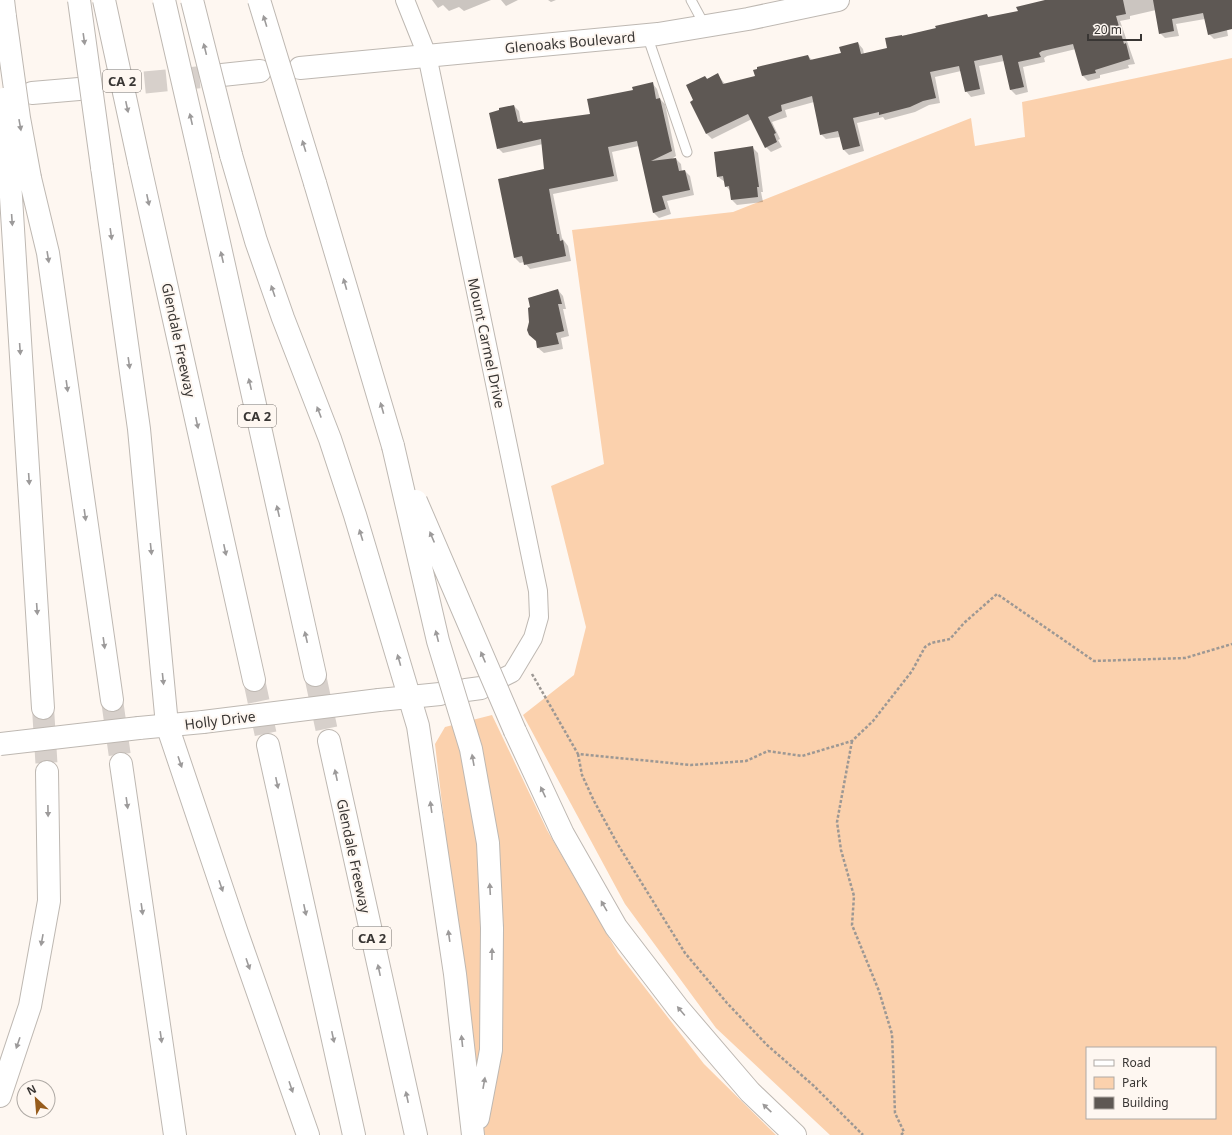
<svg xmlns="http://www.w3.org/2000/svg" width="1232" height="1135" viewBox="0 0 1232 1135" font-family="'Noto Sans',sans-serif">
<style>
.green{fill:#fbd1ad;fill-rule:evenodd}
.shadow{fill:#0003}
.building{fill:#5e5854}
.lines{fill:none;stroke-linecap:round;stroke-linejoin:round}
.tertiary-tunnel{stroke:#d7d0cb;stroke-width:22;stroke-dasharray:22 11;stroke-linecap:butt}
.motorway-tunnel{stroke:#d7d0cb;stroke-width:22;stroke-dasharray:22 11;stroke-linecap:butt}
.service-casing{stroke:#beb8b2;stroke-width:11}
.minor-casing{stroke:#beb8b2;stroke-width:20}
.tertiary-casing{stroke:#beb8b2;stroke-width:24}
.secondary-casing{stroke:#beb8b2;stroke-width:24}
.motorway-casing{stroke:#beb8b2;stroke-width:24}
.path{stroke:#9d9894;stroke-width:2.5;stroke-dasharray:3 2;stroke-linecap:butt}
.service{stroke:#fff;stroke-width:9}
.minor{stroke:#fff;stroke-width:18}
.tertiary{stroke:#fff;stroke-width:22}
.secondary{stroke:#fff;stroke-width:22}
.motorway{stroke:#fff;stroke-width:22}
.secondary-bridge-casing{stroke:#beb8b2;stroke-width:24;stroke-linecap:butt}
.motorway-bridge-casing{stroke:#beb8b2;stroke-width:24;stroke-linecap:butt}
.secondary-bridge{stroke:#fff;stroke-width:22}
.motorway-bridge{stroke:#fff;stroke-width:22}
.oneway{fill:#9c9a9a}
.labels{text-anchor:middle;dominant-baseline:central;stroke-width:4;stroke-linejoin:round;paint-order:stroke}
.shield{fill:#fef7f1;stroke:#74706d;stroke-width:1}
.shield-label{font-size:13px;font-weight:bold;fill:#393634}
.street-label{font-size:14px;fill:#393634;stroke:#fef7f1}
</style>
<rect width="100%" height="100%" fill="#fef7f1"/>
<!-- green -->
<path class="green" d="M1232 58V1135H830L716 1028 625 904 523 715 574 675 586 627 551 486 604 464 572 230 733 212 971 118 975 146 1025 137 1022 102ZM1087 1048H1215V1118H1087Z
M492 715 547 830 618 953 704 1064 776 1135H481L435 744 445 727Z"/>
<!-- shadow -->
<path class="shadow" d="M432 0H491L464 11 459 7 449 11 443 5 438 8Z
M501 0H518L506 6Z
M548 0H556L551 2Z
M1050 0H1232V22L1226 24 1228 36 1214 39 1209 34 1205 19 1176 24 1179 36 1165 38 1160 33 1156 10 1130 16V19L1120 21 1135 64 1128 65 1129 68 1100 75V78L1088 81 1083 76 1076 49 1047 56 1044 58 1045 62 1023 67 1028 92 1016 95 1011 90 1004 61 979 66 985 94 971 97 966 91 961 71 935 77 940 103 929 105 915 112 885 120 883 117 857 123 864 151 849 155 844 150 840 137 826 139 821 134 814 102 785 110 787 117 772 122 780 139 778 140 782 147 771 152 766 147 752 119 712 139 707 134 691 102 695 101 705 77 708 79 717 74 725 84 756 77 808 56 813 61 842 53 858 43 863 49 864 54 888 49 886 39 937 29 987 15 989 18 1019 12Z
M652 83 657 89 660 99 665 104 676 156 670 160 676 159 681 164 682 172 685 171 690 176 694 195 667 201 671 214 659 218 654 213 639 146 612 152 618 181 553 194 562 238 568 246 571 261 530 269 524 262 520 263 515 258 545 170 543 144 503 153 498 148 514 106 519 111 521 122 524 124 592 115 634 91Z
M753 148 758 153 763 192H761L763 202 737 205 732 200 731 192 726 186 725 182 718 177Z
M558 290 563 296 566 309H563L569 336 561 338 563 349 544 353 538 348 529 298Z"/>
<!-- building -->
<path class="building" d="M1045 0H1123L1126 14 1116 16 1124 44 1126 43 1130 59 1095 70 1096 73 1082 76 1073 44 1042 51 1039 53 1041 57 1018 62 1024 87 1010 90 1002 55 974 61 980 89 965 92 959 66 930 72 936 98 923 101 910 107 879 115V112L853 118 860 146 843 150 838 131 820 135 812 96 781 105 782 111 768 117 776 133 774 134 777 142 765 148 748 114 706 134 690 102 693 100 686 85 705 76 707 79 718 73 723 84 755 76 753 70 757 69V67L808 55 810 60 841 53 839 47 858 42 861 54 887 48 885 38 902 35V36L936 28 935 26 987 14 988 17 1018 11 1016 7Z
M1153 0H1232V29L1208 35 1203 13 1172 19 1174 31 1159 34Z
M653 82 656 99 660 98 672 151 651 161 676 158 679 171 685 170 690 190 662 196 666 209 653 213 637 141 608 147 614 176 549 189 557 234H559L560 241 563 240 566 256 524 265 522 256 514 258 498 179 544 169 541 139 497 149 489 113 499 110V108L514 105 518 122 522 121 523 123 590 114 587 99 633 90 632 87Z
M753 146 759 187H757L758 197 731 200 729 186 725 187 723 176 717 177 714 152Z
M558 289 562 304H558L564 331 556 333 559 344 537 348 536 341 529 335 527 330 529 322 528 308 530 307 528 298Z"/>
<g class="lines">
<!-- tertiary-tunnel -->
<path class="tertiary-tunnel" d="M79 89 222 75"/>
<!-- motorway-tunnel -->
<path class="motorway-tunnel" d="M315 675 329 741
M254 680 268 745
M112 700 121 764
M43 708 47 772"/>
<defs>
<path id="service" d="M691 0 705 26
M647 35 687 152"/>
<path id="minor" d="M405 0 427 55 538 591 539 617 533 638 512 673 500 679"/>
<path id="tertiary" d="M300 68 658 34 748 19 838 0
M222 75 260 71
M32 93 79 89
M466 690 481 688
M410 697 440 694"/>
<path id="secondary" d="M379 700 410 697
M139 728 203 722"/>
<path id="motorway" d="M3 0 5 17
M231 155 256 241 283 318 330 439 355 515 418 726 455 974 473 1135
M200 157 315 675
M139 162 254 680
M102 167 139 429 167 725 237 933 308 1135
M30 178 48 253 112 700
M10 181 43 708
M315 183 393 446
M515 731 563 834 616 927 678 1008 750 1092 795 1135
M329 741 416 1135
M268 745 354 1135
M121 764 175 1135
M0 1096 30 1006 49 901 47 772
M478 1118 491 1050 492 928"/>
</defs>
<!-- service casing -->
<use href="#service" class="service-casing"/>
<!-- minor casing -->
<use href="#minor" class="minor-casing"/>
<!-- tertiary casing -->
<use href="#tertiary" class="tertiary-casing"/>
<!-- secondary casing -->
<use href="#secondary" class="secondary-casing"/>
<!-- motorway casing -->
<use href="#motorway" class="motorway-casing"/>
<!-- path -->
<path class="path" d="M532 674 578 754 691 765 746 761 768 751 802 756 852 741 873 721 912 671 925 647 931 643 950 639 964 623 997 594 1094 661 1185 658 1232 644
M852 741 837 822 841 850 854 896 852 925 879 991 892 1034 895 1113 904 1132 901 1135
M578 754 582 775 594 801 617 843 685 953 727 1003 767 1045 814 1086 863 1135"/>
<!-- service -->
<use href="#service" class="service"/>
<!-- minor -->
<use href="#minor" class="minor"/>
<!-- tertiary -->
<use href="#tertiary" class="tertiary"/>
<!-- secondary -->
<use href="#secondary" class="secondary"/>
<!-- motorway -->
<use href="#motorway" class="motorway"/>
<defs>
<path id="secondary-bridge" d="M203 722 379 700
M0 744 139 728"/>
<path id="motorway-bridge" d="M79 0 102 167
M104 0 139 162
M164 0 200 157
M192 0 231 155
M259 0 315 183
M5 17 19 118 30 178
M4 99 10 181
M393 446 438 641 471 749 488 843 492 928
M416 501 515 731"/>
</defs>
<!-- secondary-bridge casing -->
<use href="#secondary-bridge" class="secondary-bridge-casing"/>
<!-- motorway-bridge casing -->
<use href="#motorway-bridge" class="motorway-bridge-casing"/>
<!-- secondary-bridge -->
<use href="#secondary-bridge" class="secondary-bridge"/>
<!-- motorway-bridge -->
<use href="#motorway-bridge" class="motorway-bridge"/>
</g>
<!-- one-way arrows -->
<defs><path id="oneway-solid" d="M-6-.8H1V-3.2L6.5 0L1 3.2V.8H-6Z"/></defs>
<g class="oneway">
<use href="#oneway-solid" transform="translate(265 21) rotate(-107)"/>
<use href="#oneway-solid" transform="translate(84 39) rotate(82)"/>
<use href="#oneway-solid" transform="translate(205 49) rotate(-104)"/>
<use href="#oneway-solid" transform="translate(127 107) rotate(78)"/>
<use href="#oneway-solid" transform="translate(191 119) rotate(-103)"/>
<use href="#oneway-solid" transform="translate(20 125) rotate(80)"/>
<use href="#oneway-solid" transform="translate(304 146) rotate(-107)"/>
<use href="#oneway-solid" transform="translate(148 200) rotate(78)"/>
<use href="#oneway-solid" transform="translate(12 220) rotate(86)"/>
<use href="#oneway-solid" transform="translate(111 234) rotate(82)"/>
<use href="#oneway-solid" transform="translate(48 257) rotate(81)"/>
<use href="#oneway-solid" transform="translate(222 257) rotate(-103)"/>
<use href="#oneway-solid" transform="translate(345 284) rotate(-106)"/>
<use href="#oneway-solid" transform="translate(273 291) rotate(-109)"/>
<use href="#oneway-solid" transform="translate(20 349) rotate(86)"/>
<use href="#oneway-solid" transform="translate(129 363) rotate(82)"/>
<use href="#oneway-solid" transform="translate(250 384) rotate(-103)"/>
<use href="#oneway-solid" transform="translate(67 386) rotate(82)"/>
<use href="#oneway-solid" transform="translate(382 408) rotate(-106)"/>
<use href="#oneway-solid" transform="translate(319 412) rotate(-111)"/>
<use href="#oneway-solid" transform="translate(197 423) rotate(78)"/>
<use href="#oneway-solid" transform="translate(29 479) rotate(86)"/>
<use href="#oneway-solid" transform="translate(278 511) rotate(-103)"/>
<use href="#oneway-solid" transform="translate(85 515) rotate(82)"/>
<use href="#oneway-solid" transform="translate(361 535) rotate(-107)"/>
<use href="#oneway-solid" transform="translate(432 537) rotate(-113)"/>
<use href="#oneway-solid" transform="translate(151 549) rotate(84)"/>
<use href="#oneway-solid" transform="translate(225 550) rotate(78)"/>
<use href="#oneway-solid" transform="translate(37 609) rotate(86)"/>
<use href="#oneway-solid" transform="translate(437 636) rotate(-104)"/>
<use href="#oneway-solid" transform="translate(306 637) rotate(-103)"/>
<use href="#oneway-solid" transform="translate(104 643) rotate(82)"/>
<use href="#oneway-solid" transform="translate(483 657) rotate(-113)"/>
<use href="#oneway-solid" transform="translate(399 660) rotate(-106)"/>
<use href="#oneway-solid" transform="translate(163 679) rotate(84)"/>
<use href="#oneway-solid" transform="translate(473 760) rotate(-100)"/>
<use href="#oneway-solid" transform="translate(180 762) rotate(71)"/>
<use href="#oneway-solid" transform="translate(336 775) rotate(-102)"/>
<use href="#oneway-solid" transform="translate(277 783) rotate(78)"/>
<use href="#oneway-solid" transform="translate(543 792) rotate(-115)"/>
<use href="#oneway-solid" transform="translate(127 803) rotate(82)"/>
<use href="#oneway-solid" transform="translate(431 807) rotate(-98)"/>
<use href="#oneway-solid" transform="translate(48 811) rotate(89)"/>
<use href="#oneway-solid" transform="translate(221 886) rotate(71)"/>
<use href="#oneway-solid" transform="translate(490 889) rotate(-93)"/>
<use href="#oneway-solid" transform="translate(604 906) rotate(-120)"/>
<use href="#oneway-solid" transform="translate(142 909) rotate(82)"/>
<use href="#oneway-solid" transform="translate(305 910) rotate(78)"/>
<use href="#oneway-solid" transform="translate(449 936) rotate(-98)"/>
<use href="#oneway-solid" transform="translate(42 940) rotate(100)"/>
<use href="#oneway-solid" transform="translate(492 954) rotate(-89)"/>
<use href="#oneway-solid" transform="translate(248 964) rotate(71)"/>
<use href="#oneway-solid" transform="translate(379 970) rotate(-102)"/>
<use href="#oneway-solid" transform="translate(681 1011) rotate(-130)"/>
<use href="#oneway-solid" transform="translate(161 1037) rotate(82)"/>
<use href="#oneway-solid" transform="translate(333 1037) rotate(78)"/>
<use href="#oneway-solid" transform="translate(462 1041) rotate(-96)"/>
<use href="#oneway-solid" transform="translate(18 1043) rotate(109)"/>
<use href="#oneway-solid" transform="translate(484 1083) rotate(-80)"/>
<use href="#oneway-solid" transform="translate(291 1087) rotate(71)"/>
<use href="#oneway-solid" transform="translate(407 1097) rotate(-102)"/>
<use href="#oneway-solid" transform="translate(767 1108) rotate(-137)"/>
</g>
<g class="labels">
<!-- shield labels -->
<g class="shield">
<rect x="103" y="70" width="38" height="22" rx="3"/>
<rect x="238" y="405" width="38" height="22" rx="3"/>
<rect x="353" y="927" width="38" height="22" rx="3"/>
</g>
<g class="shield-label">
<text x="122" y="81">CA 2</text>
<text x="257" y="416">CA 2</text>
<text x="372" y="938">CA 2</text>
</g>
<!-- street labels -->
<g class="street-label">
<text transform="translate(570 42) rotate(-5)">Glenoaks Boulevard</text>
<text transform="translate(179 340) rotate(78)">Glendale Freeway</text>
<text transform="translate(487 343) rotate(78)">Mount Carmel Drive</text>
<text transform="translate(220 720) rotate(-7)">Holly Drive</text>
<text transform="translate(354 856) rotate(78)">Glendale Freeway</text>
</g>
</g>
<!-- legend -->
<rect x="1086" y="1047" width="130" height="72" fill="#fef7f1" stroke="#afaaa5"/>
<rect x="1094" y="1060" width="20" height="6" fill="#ffffff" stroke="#afaaa5"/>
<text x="1122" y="1067" font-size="12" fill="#393634">Road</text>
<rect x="1094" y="1077" width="20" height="12" fill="#fbd1ad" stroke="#afaaa5"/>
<text x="1122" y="1087" font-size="12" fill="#393634">Park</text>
<rect x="1094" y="1097" width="20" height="12" fill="#5e5854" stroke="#afaaa5"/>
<text x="1122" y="1107" font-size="12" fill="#393634">Building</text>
<!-- north arrow -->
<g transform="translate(36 1099) rotate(334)"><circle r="19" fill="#fef7f1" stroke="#afaaa5"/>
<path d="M0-3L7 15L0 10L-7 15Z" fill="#975c1c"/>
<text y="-6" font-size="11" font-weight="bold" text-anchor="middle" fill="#393634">N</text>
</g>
<!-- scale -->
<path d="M1088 34v6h53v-6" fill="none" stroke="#393634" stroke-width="2"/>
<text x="1094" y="34" font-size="12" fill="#393634" stroke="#fef7f1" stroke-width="3" paint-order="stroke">20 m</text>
</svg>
